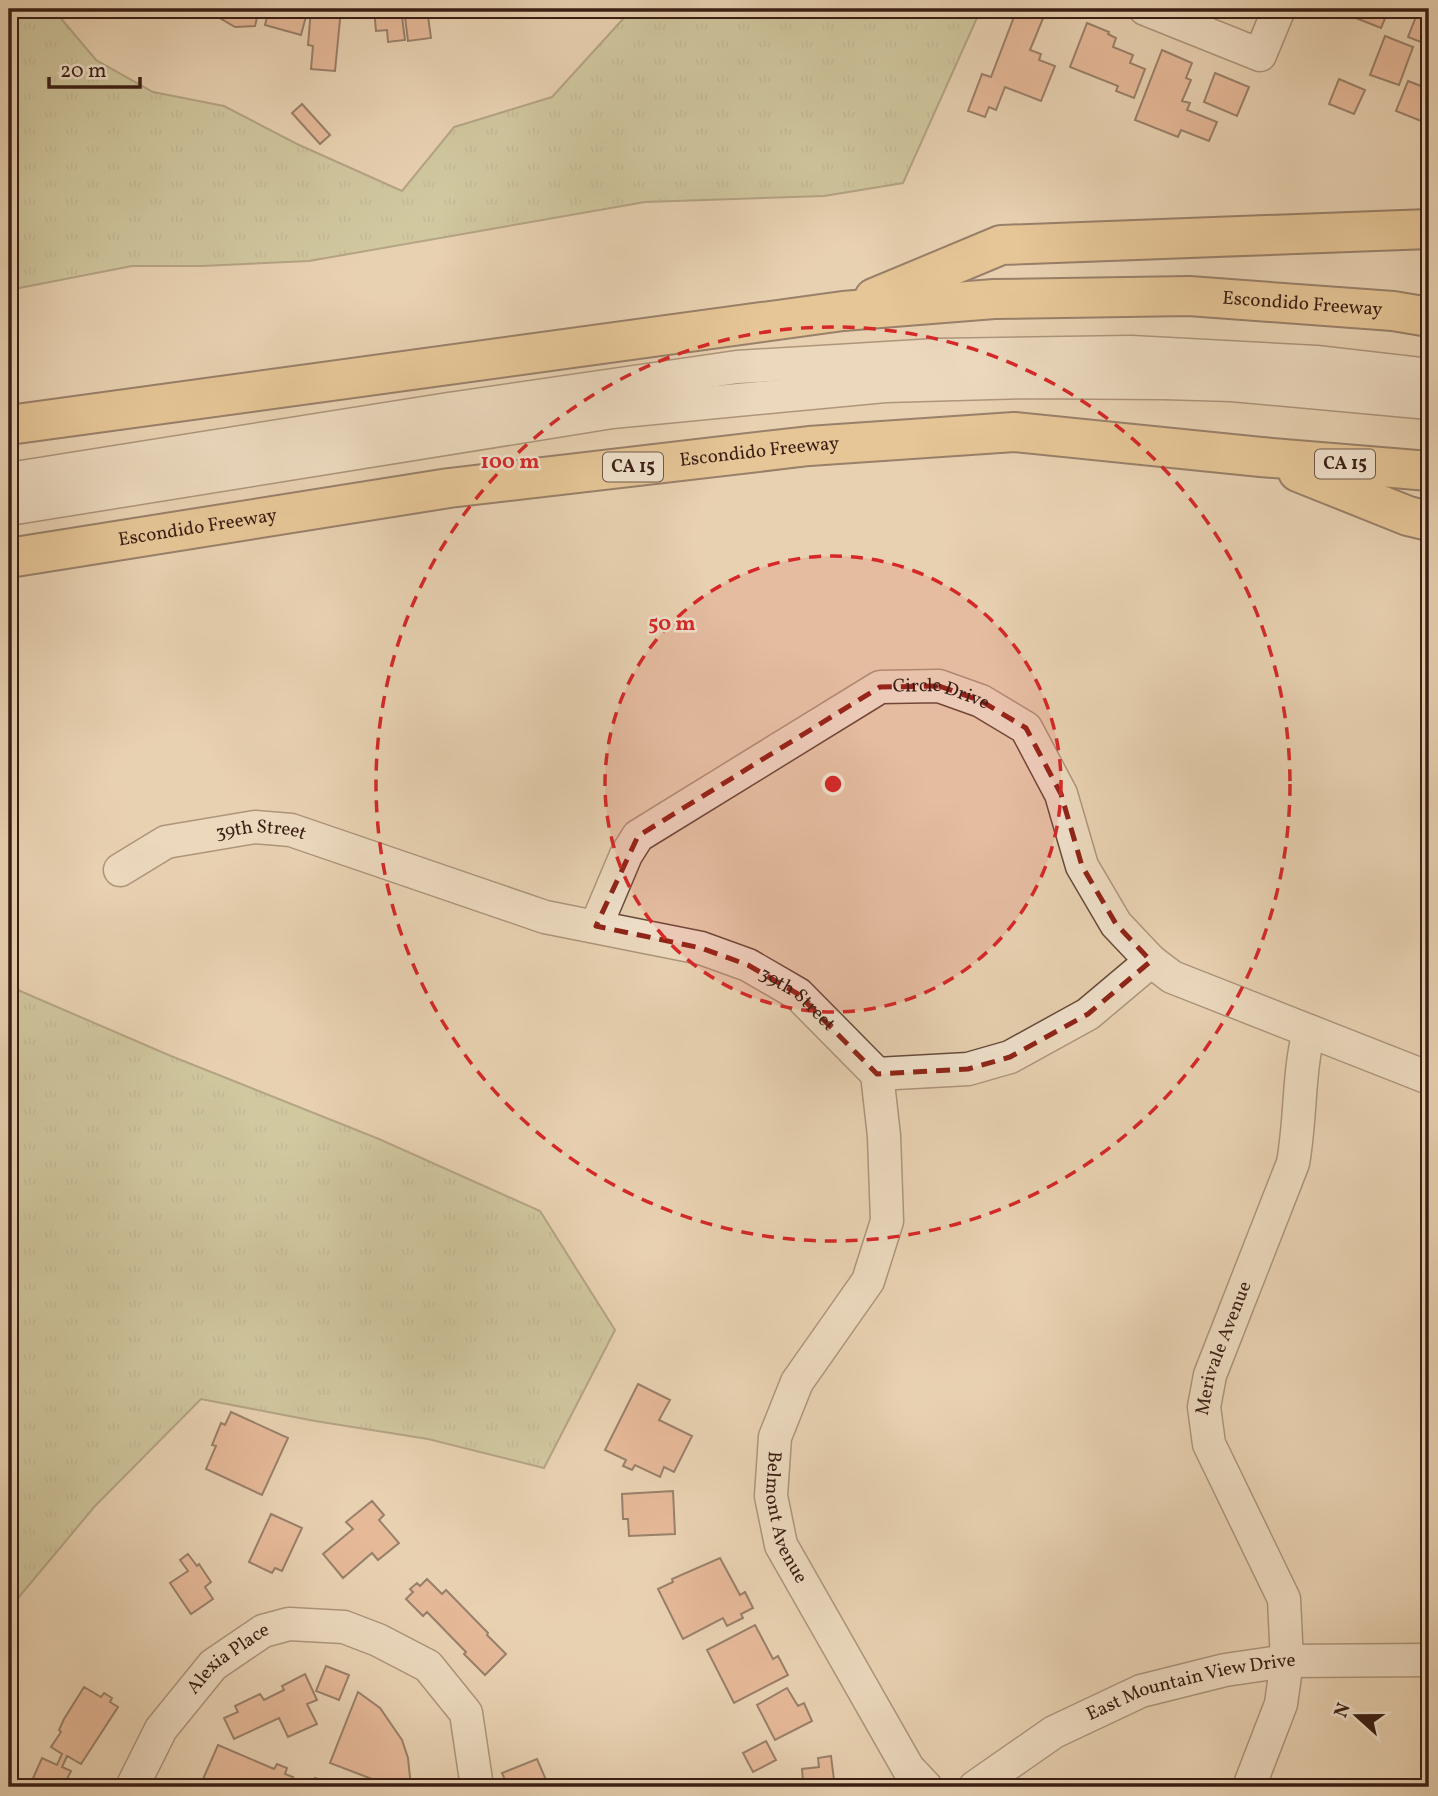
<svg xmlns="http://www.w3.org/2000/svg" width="1438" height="1796" viewBox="0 0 1438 1796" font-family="Vollkorn,serif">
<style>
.grass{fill:url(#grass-tufts);stroke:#786d50;stroke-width:2}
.building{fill:#e59c7d;stroke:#3a1e14;stroke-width:2}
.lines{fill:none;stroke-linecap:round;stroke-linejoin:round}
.minor-casing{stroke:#664b3b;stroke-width:35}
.highway-casing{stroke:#3a1e14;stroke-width:42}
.minor{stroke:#f0e1cc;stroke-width:32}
.highway{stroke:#e4b878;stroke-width:38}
.marked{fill:none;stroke:#8f2418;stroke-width:5;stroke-dasharray:14 9;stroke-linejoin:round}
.ring{fill:none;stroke:#d62828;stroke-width:3.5;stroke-dasharray:12 9}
.labels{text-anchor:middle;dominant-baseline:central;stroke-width:5;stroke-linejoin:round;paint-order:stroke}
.shield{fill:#f0e1cc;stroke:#71584b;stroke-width:2}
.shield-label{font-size:18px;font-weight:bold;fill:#3a1e14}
.street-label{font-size:19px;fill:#3a1e14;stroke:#f0e1cc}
.centre{fill:#d62828;stroke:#f0e1cc;stroke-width:3.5}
.ring-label{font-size:21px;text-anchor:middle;font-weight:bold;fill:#d62828;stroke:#f0e1cc;stroke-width:5;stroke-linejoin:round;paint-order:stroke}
</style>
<defs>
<pattern id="grass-tufts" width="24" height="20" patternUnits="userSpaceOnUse" patternTransform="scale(1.75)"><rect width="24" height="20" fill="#b6bc8c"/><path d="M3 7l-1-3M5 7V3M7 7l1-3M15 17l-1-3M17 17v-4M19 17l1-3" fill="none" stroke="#9da178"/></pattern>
</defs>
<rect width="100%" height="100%" fill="#e8d1b1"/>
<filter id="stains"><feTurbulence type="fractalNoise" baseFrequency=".00286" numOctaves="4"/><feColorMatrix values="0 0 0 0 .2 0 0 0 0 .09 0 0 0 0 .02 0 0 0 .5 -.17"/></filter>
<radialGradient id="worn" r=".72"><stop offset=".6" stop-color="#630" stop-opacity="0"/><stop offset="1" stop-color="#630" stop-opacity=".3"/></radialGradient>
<!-- grass -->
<path class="grass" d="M9 9H53L96 60 153 92 224 106 297 144 402 191 454 127 552 97 632 9H981L903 183 824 196 645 202 309 261 202 266H132L9 290Z
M9 980 20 991 171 1056 379 1139 540 1211 615 1330 544 1468 428 1439 315 1421 201 1399 95 1506 9 1609Z"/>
<!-- building -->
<path class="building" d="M220 9H259L255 26 235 27 218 17Z
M269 9H308L301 35 265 25Z
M311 9H341L335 71 311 69 313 46 308 45Z
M374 9H401L405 40 388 42 387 30 376 31Z
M404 9H427L431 38 408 41Z
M470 9H494L473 16Z
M1017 9H1040L1046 11 1030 50 1041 54 1039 60 1055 66 1041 101 1005 87 996 110 989 107 985 117 968 111 982 74 991 77Z
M1333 9H1389L1381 28Z
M1419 9H1429V35L1426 44 1408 37Z
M1087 23 1109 32 1108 34 1116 38 1113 47 1133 55 1130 63 1145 69 1134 98 1116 91 1118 86 1070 67Z
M1385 36 1413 47 1399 85 1370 75Z
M1162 50 1192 63 1186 78 1191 80 1182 101 1190 103 1187 110 1217 122 1209 141 1181 130 1178 137 1135 120Z
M1215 73 1249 87 1237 116 1204 102Z
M1339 79 1365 90 1354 114 1329 104Z
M1408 81 1429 89V98L1421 121 1396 111Z
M302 104 330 135 320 144 292 113Z
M638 1384 670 1400 659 1420 692 1436 674 1472 664 1467 660 1477 635 1465 632 1470 623 1466 626 1460 605 1450Z
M231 1412 288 1438 262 1495 206 1469 216 1446 212 1445 221 1423 225 1425Z
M673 1491 675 1534 629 1536 628 1519H623L622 1494Z
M372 1501 384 1515 379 1520 399 1543 378 1560 372 1553 343 1578 323 1554 353 1529 346 1522Z
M271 1514 302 1528 282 1571 275 1568 272 1573 249 1562Z
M188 1554 197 1566 199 1564 211 1582 205 1587 213 1599 191 1614 170 1583 188 1571 180 1560Z
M720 1558 740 1595 745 1592 753 1608 741 1614 743 1618 727 1626 723 1618 683 1639 658 1589 673 1582 672 1579Z
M427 1579 442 1594 446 1590 488 1633 487 1635 506 1654 485 1675 464 1654 466 1652 427 1612 423 1616 406 1599 413 1592 410 1589 417 1583 420 1586Z
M755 1625 773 1659 778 1656 788 1675 734 1703 707 1650Z
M326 1666 349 1675 339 1700 316 1691Z
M305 1674 317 1700 307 1704 317 1724 288 1737 279 1718 234 1739 224 1718 238 1712 235 1706 260 1694 264 1700 284 1690 282 1686Z
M84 1687 101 1697 104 1693 112 1698 110 1702 118 1707 81 1764 67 1756 62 1767 71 1771 63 1787 30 1785 42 1758 57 1765 62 1754 51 1747 61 1732 59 1730 64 1719Z
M787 1688 798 1706 804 1703 812 1721 775 1740 757 1705Z
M358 1692 380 1708 402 1740 408 1758 411 1787H393L330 1763Z
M766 1741 776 1760 753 1772 743 1753Z
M218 1745 274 1769 277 1764 287 1768 285 1774 293 1777 289 1787H216L217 1785 203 1779Z
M831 1756 834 1780H836L837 1787H801L800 1781H803L802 1769 819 1767 818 1758Z
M537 1759 549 1787H508L502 1773Z
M315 1778 339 1787H311Z"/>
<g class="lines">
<defs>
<g id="minor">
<path d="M1145 9 1260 55 1279 9"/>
<path d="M9 479 449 409 737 367 937 355 1131 352 1316 362 1429 375"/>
<path d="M9 509 612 412 885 386 1024 382 1164 383 1232 385 1429 403"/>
<path id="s1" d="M120 870 166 842 255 827 291 830 545 917 701 948 748 965 798 994 877 1074 968 1069 1010 1057 1088 1014 1151 961"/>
<path id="s2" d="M596 926 626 855 638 836 880 687 939 686 981 701 1026 728 1061 794 1082 866 1116 924 1151 961 1172 977 1429 1078"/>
<path id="s3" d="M877 1074 884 1136 887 1221 868 1281 797 1382 775 1437 771 1496 781 1545 908 1768 926 1787"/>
<path id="s4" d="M132 1787 161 1729 213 1665 263 1631 289 1624 344 1627 378 1640 428 1666 466 1713 477 1787"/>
<path id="s5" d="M975 1787 1054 1732 1141 1691 1225 1670 1287 1661 1429 1660"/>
<path id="s6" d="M1249 1787 1281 1704 1287 1661 1284 1599 1209 1444 1204 1407 1210 1375 1293 1163C1301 1119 1298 1074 1309 1031"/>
</g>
<g id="highway">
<path d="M874 298 1001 245 1429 229"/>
<path id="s7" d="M9 425 843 311 994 299 1189 296 1393 311 1429 317"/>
<path d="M1298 472 1408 516 1429 521"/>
<path id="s8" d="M9 558 449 488 809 446 1014 432 1261 457 1429 471"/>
</g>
</defs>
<!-- minor casing -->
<use href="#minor" class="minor-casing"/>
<!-- highway casing -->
<use href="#highway" class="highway-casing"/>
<!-- minor -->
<use href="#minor" class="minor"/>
<!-- highway -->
<use href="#highway" class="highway"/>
</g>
<!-- marked area -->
<path d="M0 0H1438V1796H0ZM939 686 981 701 1026 728 1061 794 1082 866 1116 924 1151 961 1088 1014 1010 1057 968 1069 877 1074 798 994 748 965 701 948 596 926 638 836 880 687Z" fill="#e8d1b1" fill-opacity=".55" fill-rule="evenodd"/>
<path class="marked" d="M939 686 981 701 1026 728 1061 794 1082 866 1116 924 1151 961 1088 1014 1010 1057 968 1069 877 1074 798 994 748 965 701 948 596 926 638 836 880 687Z"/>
<!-- distance rings -->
<circle cx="833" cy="784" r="228" fill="#d62828" fill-opacity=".12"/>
<g class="ring">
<circle cx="833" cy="784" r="228"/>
<circle cx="833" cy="784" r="457"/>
</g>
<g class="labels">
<!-- shield labels -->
<g class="shield">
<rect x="1315" y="449.5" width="60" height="29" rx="5"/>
<rect x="603" y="452.5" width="60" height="29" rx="5"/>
</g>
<g class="shield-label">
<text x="1345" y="464">CA 15</text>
<text x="633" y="467">CA 15</text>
</g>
<!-- street labels -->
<g class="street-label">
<text stroke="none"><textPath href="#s7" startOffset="1302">Escondido Freeway</textPath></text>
<text stroke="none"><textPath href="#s8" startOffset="758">Escondido Freeway</textPath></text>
<text stroke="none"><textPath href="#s8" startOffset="191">Escondido Freeway</textPath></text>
<text stroke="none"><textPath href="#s2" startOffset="446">Circle Drive</textPath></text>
<text stroke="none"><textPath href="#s1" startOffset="150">39th Street</textPath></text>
<text stroke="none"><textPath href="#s1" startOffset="718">39th Street</textPath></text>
<text stroke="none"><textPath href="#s6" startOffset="466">Merivale Avenue</textPath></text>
<text stroke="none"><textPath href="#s3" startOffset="476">Belmont Avenue</textPath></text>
<text stroke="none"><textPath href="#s4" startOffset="163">Alexia Place</textPath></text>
<text stroke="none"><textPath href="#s5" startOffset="242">East Mountain View Drive</textPath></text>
</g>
</g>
<circle cx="833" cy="784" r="10" class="centre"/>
<g class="ring-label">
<text x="510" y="468">100 m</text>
<text x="672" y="630">50 m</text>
</g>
<!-- margin -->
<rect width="1438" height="1796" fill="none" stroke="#e8d1b1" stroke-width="35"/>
<rect x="10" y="10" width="1417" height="1775" fill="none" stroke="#3a1e14" stroke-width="3.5"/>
<rect x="18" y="18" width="1403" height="1761" fill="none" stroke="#3a1e14" stroke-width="2"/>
<!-- north arrow -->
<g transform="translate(1357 1716) rotate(291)" stroke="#f0e1cc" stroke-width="5" paint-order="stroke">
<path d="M0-5L12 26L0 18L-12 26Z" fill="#3a1e14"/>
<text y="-10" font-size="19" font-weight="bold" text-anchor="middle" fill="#3a1e14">N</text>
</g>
<!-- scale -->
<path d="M49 77v10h91v-10" fill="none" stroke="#3a1e14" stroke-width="3.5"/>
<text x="60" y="77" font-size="21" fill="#3a1e14" stroke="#f0e1cc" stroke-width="5" paint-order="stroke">20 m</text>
<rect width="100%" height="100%" filter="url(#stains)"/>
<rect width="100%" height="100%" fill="url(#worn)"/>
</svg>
